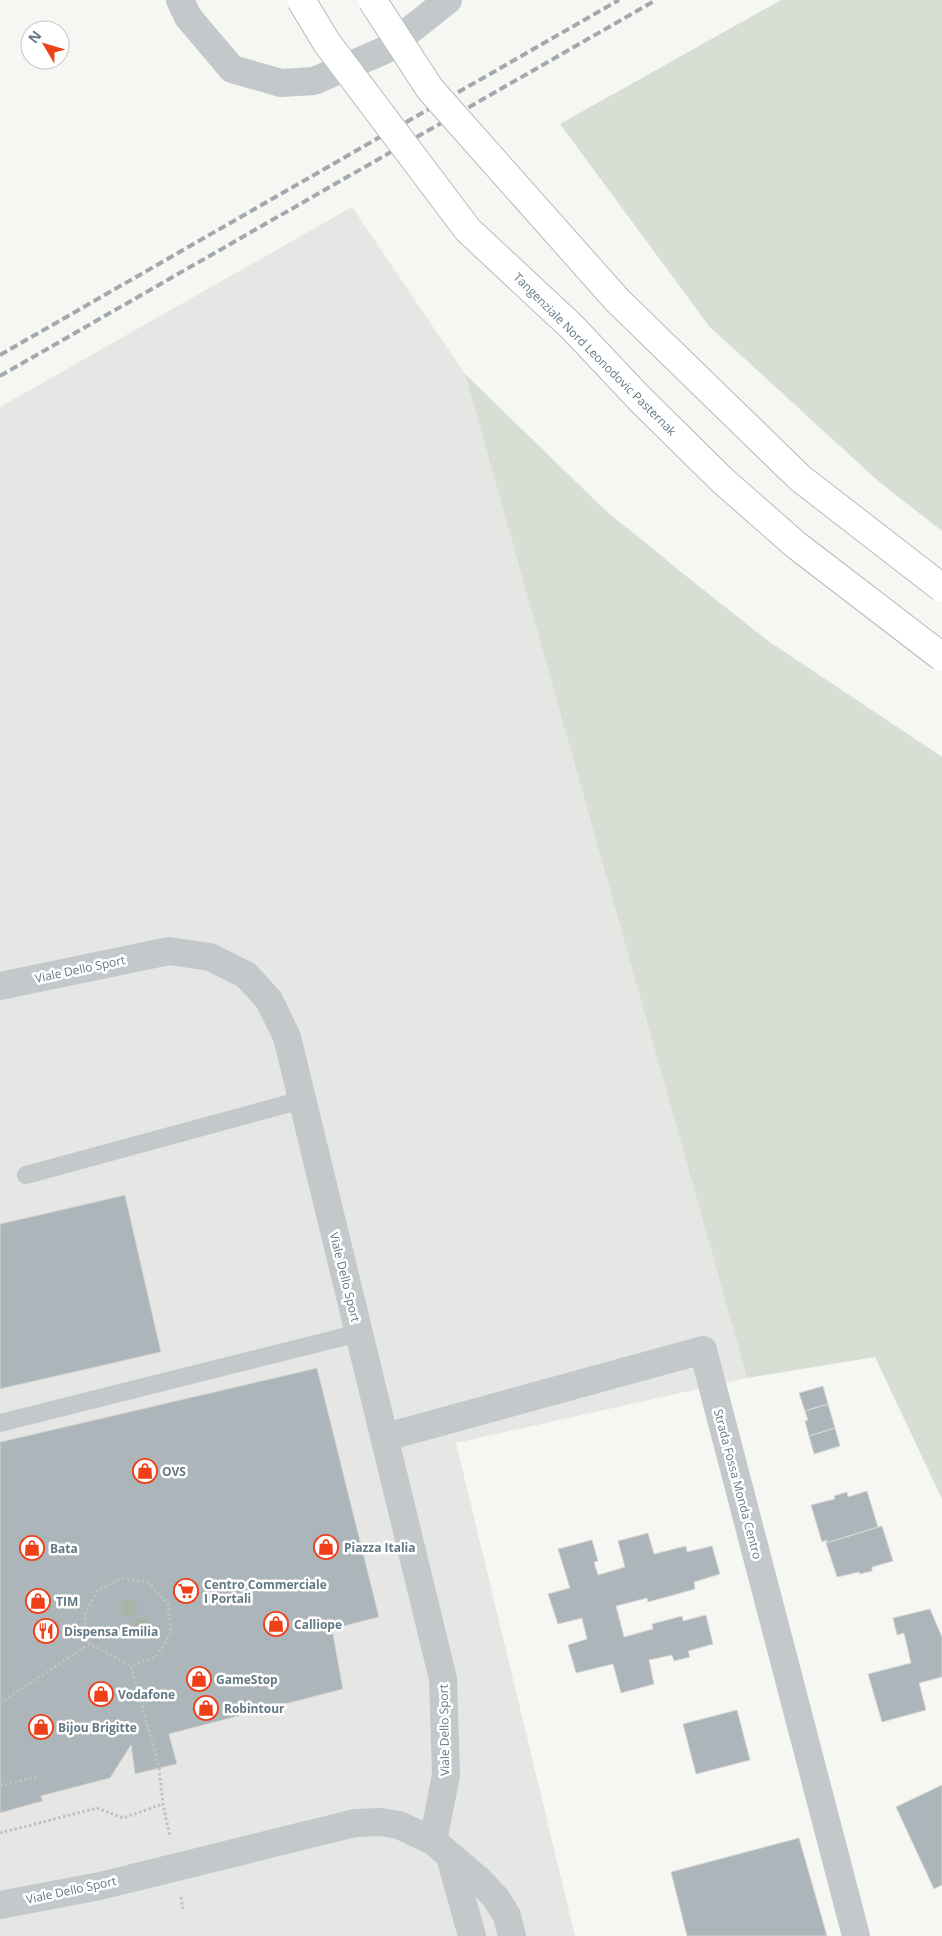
<svg xmlns="http://www.w3.org/2000/svg" width="942" height="1936" viewBox="0 0 942 1936" font-family="'Open Sans',sans-serif">
<style>
.built{fill:#e6e7e5}
.green{fill:#d7ded3}
.building{fill:#acb5b9;stroke:#d7d7d5}
.lines{fill:none;stroke-linecap:round;stroke-linejoin:round}
.path{stroke:#bfc1c3;stroke-width:3;stroke-dasharray:2.5 2.5;stroke-linecap:butt}
.lane{stroke:#c3c8ca;stroke-width:18}
.street{stroke:#c3c8ca;stroke-width:28}
.rail{stroke:#a1a9ae;stroke-width:4;stroke-dasharray:8 4;stroke-linecap:butt}
.highway-bridge-casing{stroke:#b7bbbe;stroke-width:30;stroke-linecap:butt}
.highway-bridge{stroke:#fff;stroke-width:28}
.tree{fill:#a8b3a3}
.labels{text-anchor:middle;dominant-baseline:central;stroke-width:5;stroke-linejoin:round;paint-order:stroke}
.street-label{font-size:12px;fill:#637885;stroke:#fff}
.poi-label{font-size:12px;font-weight:bold;fill:#637885;stroke:#fff;text-anchor:start}
</style>
<rect width="100%" height="100%" fill="#f6f6f2"/>
<!-- built -->
<path class="built" d="M352 207 465 374 747 1378 456 1443 575 1936H0V407Z"/>
<!-- green -->
<path class="green" d="M781 0H942V531L878 481 709 326 560 124Z
M465 374 605 510 691 580 768 641 942 757V1499L875 1357 747 1378Z"/>
<!-- building -->
<path class="building" d="M125 1195 161 1352 0 1389V1224Z
M317 1368 379 1617 332 1629 343 1689 169 1734 177 1764 135 1774 131 1745 110 1778 41 1796 43 1801 0 1813V1442Z
M823 1386 828 1404 805 1411 799 1393Z
M828 1404 835 1428 809 1436 805 1421 808 1420 805 1411Z
M835 1428 840 1446 814 1454 809 1436Z
M867 1491 878 1527 826 1543 827 1540 822 1542 811 1505 835 1499 834 1496 847 1492 848 1497Z
M882 1526 893 1561 872 1567V1571L860 1574 859 1572 837 1577 826 1543Z
M648 1533 654 1554 686 1546 687 1552 712 1546 720 1574 694 1582 695 1589 648 1602 647 1598 616 1606 624 1637 653 1629 652 1624 682 1616 683 1621 706 1615 713 1644 688 1651 690 1657 674 1661 672 1655 649 1660 654 1684 621 1693 613 1664 576 1673 568 1645 587 1639 582 1618 558 1624 548 1594 570 1588 558 1549 592 1540 598 1561 594 1562 598 1575 625 1567 618 1541Z
M930 1609 942 1637V1677L919 1683 926 1710 882 1722 868 1674 911 1663 904 1633 897 1635 893 1618Z
M737 1710 750 1760 696 1774 683 1724Z
M942 1785V1885L934 1889 896 1807Z
M799 1838 827 1936H687L671 1872Z"/>
<g class="lines">
<!-- path -->
<path class="path" d="M90 1644 84 1616 97 1591 122 1578 149 1583 168 1604 171 1632 157 1656 131 1666
M0 1703 90 1644 131 1666 159 1767 163 1804 170 1837
M0 1786 36 1777
M0 1833 97 1808 123 1818 163 1804
M181 1897 183 1909"/>
<!-- lane -->
<path class="lane" d="M26 1175 302 1100
M0 1423 359 1333"/>
<!-- street -->
<path class="street" d="M180 0 188 17 232 69 281 83 314 81 385 50 448 0
M0 986 169 951 210 957 246 975 269 1000 287 1037 443 1679 446 1775 433 1841
M386 1437 703 1350 856 1936
M450 1857 472 1936
M0 1905 100 1886 355 1823 380 1822 399 1825 433 1841 480 1881 496 1898 507 1916 512 1936"/>
<!-- rail -->
<path class="rail" d="M0 355 619 0
M0 376 656 0"/>
<defs>
<path id="highway-bridge" d="M301 0 327 43 468 230 572 327 640 399 722 480 796 545 942 657
M372 0 430 89 617 300 800 478 942 588"/>
</defs>
<!-- highway-bridge casing -->
<use href="#highway-bridge" class="highway-bridge-casing"/>
<!-- highway-bridge -->
<use href="#highway-bridge" class="highway-bridge"/>
</g>
<!-- trees -->
<g class="tree">
<circle cx="129" cy="1608" r="8"/>
<circle cx="142" cy="1626" r="8"/>
</g>
<!-- icons -->
<defs>
<symbol id="shop-ring" viewBox="-11 -11 22 22"><circle r="9.5" fill="#fff" stroke="#ef3f19" stroke-width="1.5"/><path d="M-5-2.5h2.3a2.7 3.5 0 0 1 5.4 0H5L5.5 6h-11ZM-1.5-2.5h3a1.5 2.3 0 0 0-3 0Z" fill="#ef3f19"/></symbol>
<symbol id="supermarket-ring" viewBox="-11 -11 22 22"><circle r="9.5" fill="#fff" stroke="#ef3f19" stroke-width="1.5"/><path d="M-6-5.5h2.5l.6 2H6L4.5 2H-2.5L-4.4-4H-6ZM-1.5 3.2a1.3 1.3 0 1 0 .1 0ZM3 3.2a1.3 1.3 0 1 0 .1 0Z" fill="#ef3f19"/></symbol>
<symbol id="restaurant-ring" viewBox="-11 -11 22 22"><circle r="9.5" fill="#fff" stroke="#ef3f19" stroke-width="1.5"/><path d="M-5-6h1v4h1v-4h1v4h1v-4h1v5L-1.5 .5V6h-2V.5L-5-1ZM5-6V6H3V1.5H1.5Q1.5-4 5-6Z" fill="#ef3f19"/></symbol>
</defs>
<g fill-rule="evenodd">
<use href="#shop-ring" x="131" y="1457" width="28" height="28"/>
<use href="#shop-ring" x="312" y="1533" width="28" height="28"/>
<use href="#shop-ring" x="18" y="1534" width="28" height="28"/>
<use href="#supermarket-ring" x="172" y="1577" width="28" height="28"/>
<use href="#shop-ring" x="24" y="1587" width="28" height="28"/>
<use href="#shop-ring" x="262" y="1610" width="28" height="28"/>
<use href="#restaurant-ring" x="32" y="1617" width="28" height="28"/>
<use href="#shop-ring" x="185" y="1665" width="28" height="28"/>
<use href="#shop-ring" x="87" y="1680" width="28" height="28"/>
<use href="#shop-ring" x="192" y="1694" width="28" height="28"/>
<use href="#shop-ring" x="27" y="1713" width="28" height="28"/>
</g>
<g class="labels">
<!-- street labels -->
<g class="street-label">
<text transform="translate(595 354) rotate(45)">Tangenziale Nord Leonodovic Pasternak</text>
<text transform="translate(80 969) rotate(-12)">Viale Dello Sport</text>
<text transform="translate(345 1277) rotate(76)">Viale Dello Sport</text>
<text transform="translate(738 1484) rotate(75)">Strada Fossa Monda Centro</text>
<text transform="translate(444 1730) rotate(-91)">Viale Dello Sport</text>
<text transform="translate(71 1890) rotate(-12)">Viale Dello Sport</text>
</g>
<!-- poi labels -->
<g class="poi-label">
<text x="162" y="1471">OVS</text>
<text x="344" y="1547">Piazza Italia</text>
<text x="50" y="1548">Bata</text>
<text x="204" y="1584">Centro Commerciale<tspan x="204" dy="14">I Portali</tspan></text>
<text x="56" y="1601">TIM</text>
<text x="294" y="1624">Calliope</text>
<text x="64" y="1631">Dispensa Emilia</text>
<text x="216" y="1679">GameStop</text>
<text x="118" y="1694">Vodafone</text>
<text x="224" y="1708">Robintour</text>
<text x="58" y="1727">Bijou Brigitte</text>
</g>
</g>
<!-- north arrow -->
<g transform="translate(45 45) rotate(308)"><circle r="24" fill="#ffffff" stroke="#c1c9ce"/>
<path d="M0-4L9 19L0 12L-9 19Z" fill="#ef3f19"/>
<text y="-8" font-size="14" font-weight="bold" text-anchor="middle" fill="#637885">N</text>
</g>
</svg>
